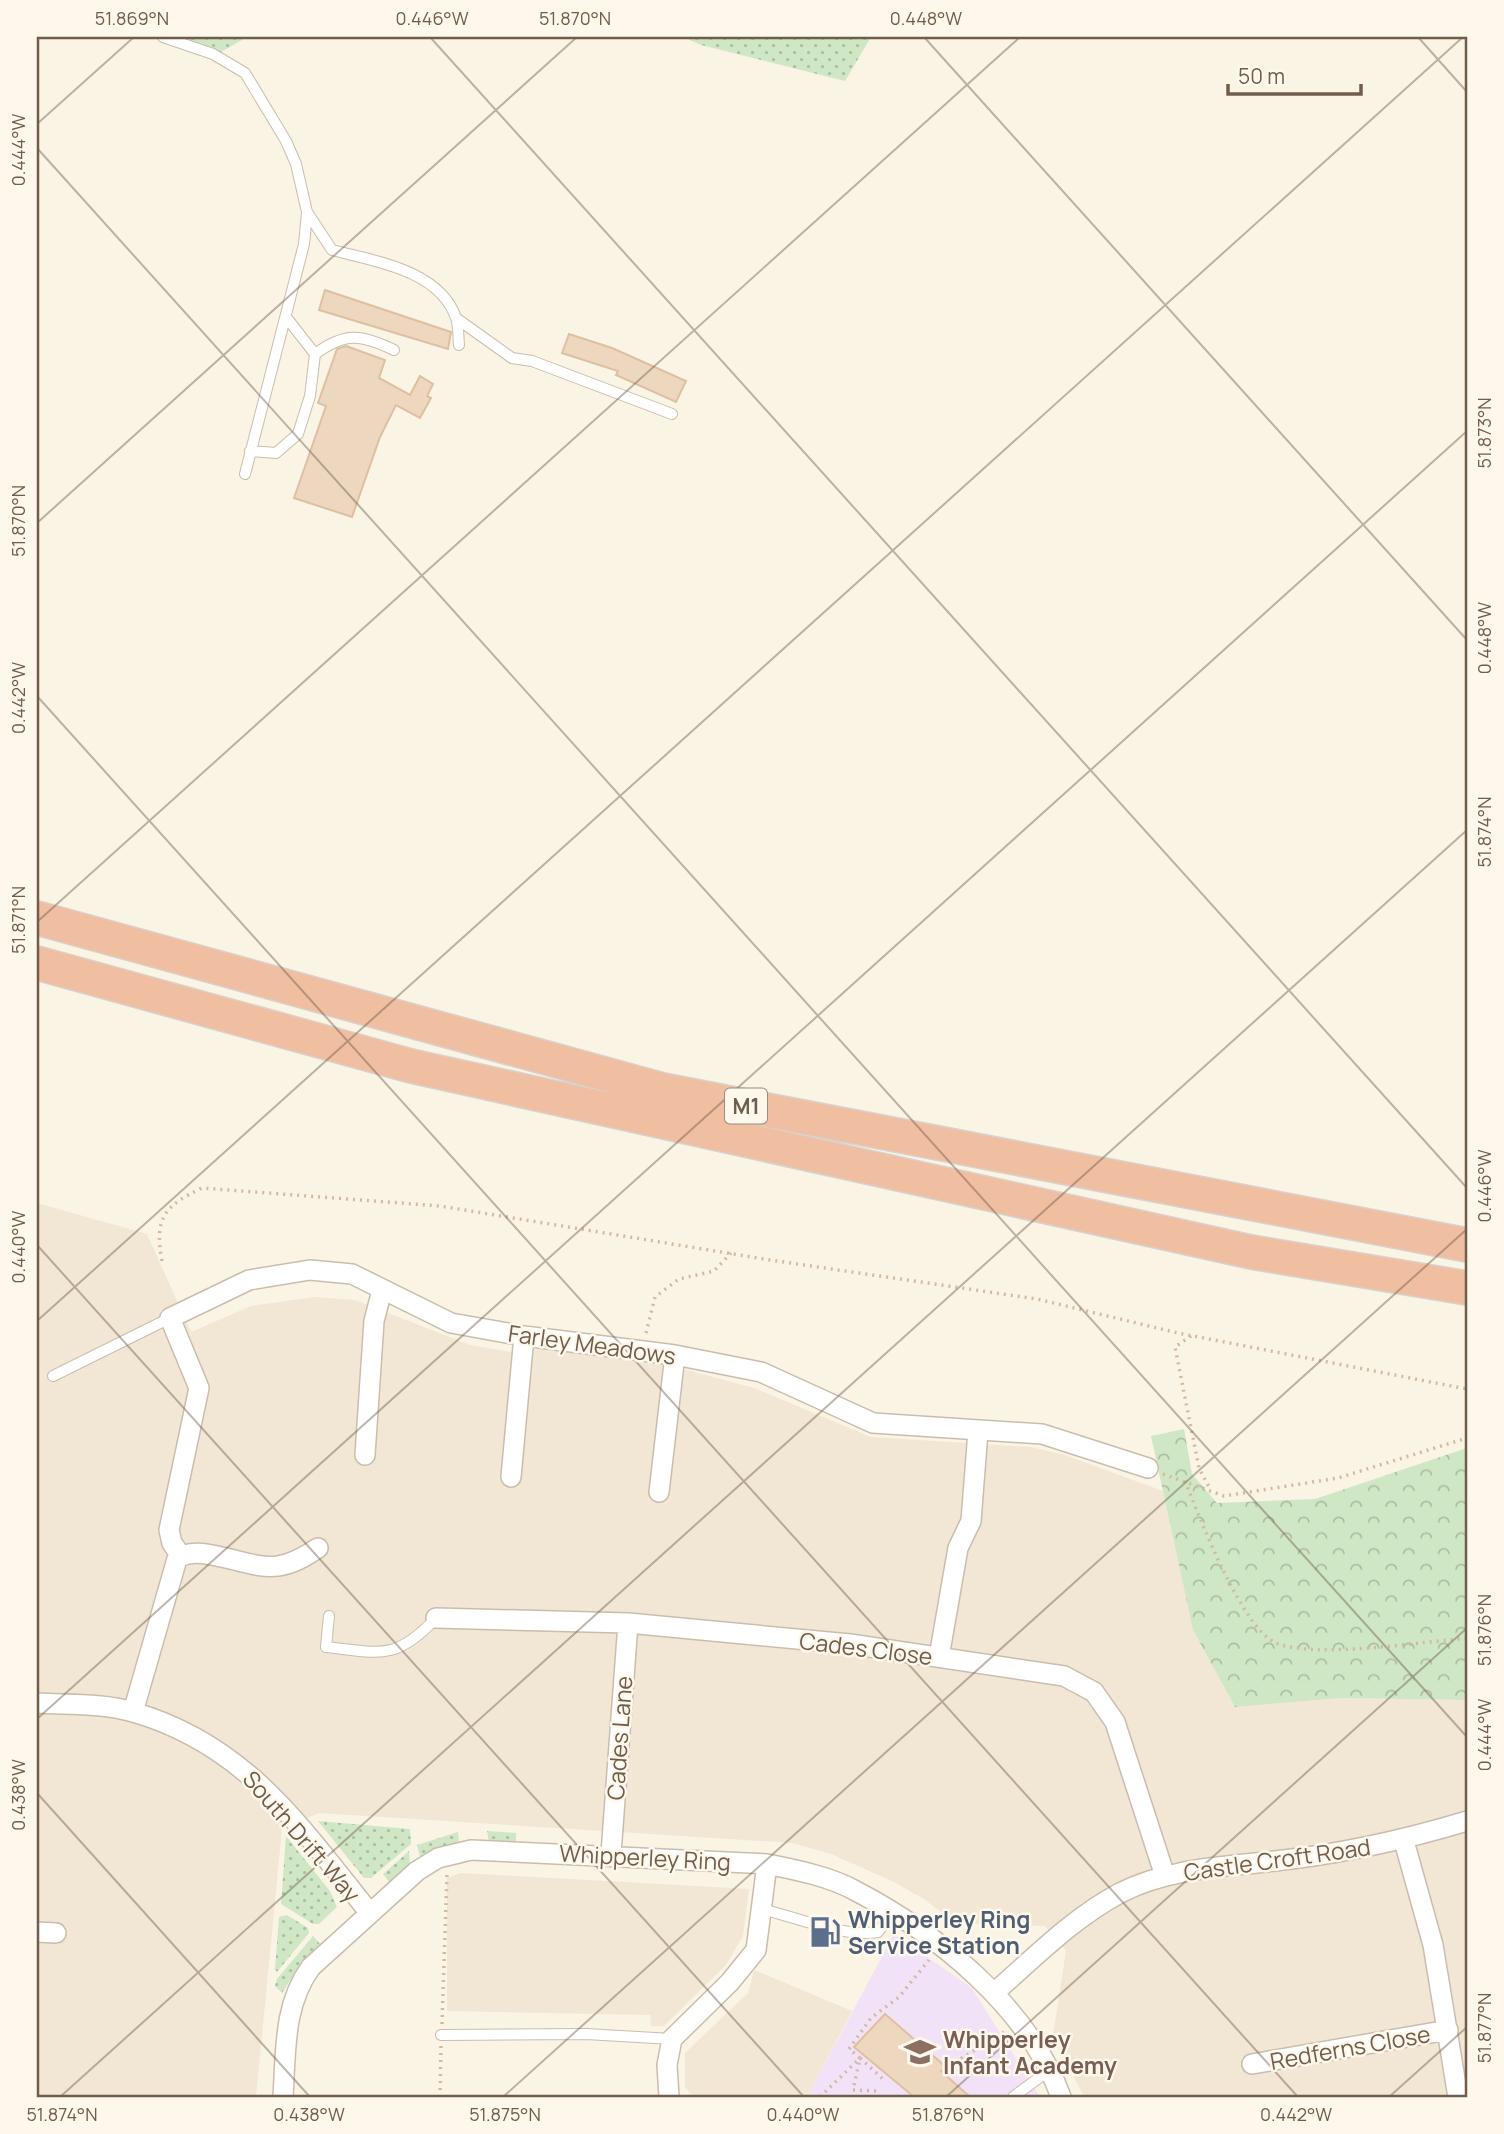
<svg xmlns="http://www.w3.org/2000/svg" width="1504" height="2134" viewBox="0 0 1504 2134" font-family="Manrope,sans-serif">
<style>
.residential{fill:#f1e7d4}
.education{fill:#f1e2f7}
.grass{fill:url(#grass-dots)}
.forest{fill:url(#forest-crowns)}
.building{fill:#edd7bf;stroke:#dfbfa1;stroke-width:2}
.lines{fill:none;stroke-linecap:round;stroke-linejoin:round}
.lane-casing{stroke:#cbbdac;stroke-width:12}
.street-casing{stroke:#cbbdac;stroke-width:22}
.highway-casing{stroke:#d7d2cd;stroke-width:36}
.path{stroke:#d2baa2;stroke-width:3.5;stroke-dasharray:2 5;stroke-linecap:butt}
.lane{stroke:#fff;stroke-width:10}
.street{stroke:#fff;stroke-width:19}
.highway{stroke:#f0bea1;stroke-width:33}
.ticks{fill:none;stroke:#715d4c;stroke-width:2;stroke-opacity:0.45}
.labels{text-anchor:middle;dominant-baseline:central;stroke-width:5;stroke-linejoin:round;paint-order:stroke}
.shield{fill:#fdf8eb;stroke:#9b8c7c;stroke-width:2}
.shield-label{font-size:21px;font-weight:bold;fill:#715d4c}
.street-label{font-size:23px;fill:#715d4c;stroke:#fdf8eb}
.service-label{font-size:23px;font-weight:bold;fill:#4e5e75;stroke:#fdf8eb;text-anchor:start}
.education-label{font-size:23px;font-weight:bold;fill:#785e54;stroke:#fdf8eb;text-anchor:start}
.neatline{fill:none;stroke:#715d4c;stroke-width:2.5}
.ticks-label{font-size:18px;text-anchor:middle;fill:#715d4c}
</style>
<defs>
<pattern id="grass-dots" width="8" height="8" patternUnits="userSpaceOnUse" patternTransform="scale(1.75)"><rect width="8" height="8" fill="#cfe7c5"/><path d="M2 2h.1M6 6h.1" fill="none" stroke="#acbea2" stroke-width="1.8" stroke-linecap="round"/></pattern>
<pattern id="forest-crowns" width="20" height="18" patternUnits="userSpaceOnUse" patternTransform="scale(1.75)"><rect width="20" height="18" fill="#cfe7c5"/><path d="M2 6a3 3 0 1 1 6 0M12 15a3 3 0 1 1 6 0" fill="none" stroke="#acbea2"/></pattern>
</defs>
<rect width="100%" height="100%" fill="#faf4e5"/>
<!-- residential -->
<path class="residential" d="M37 1203 147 1234 191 1332 251 1306 314 1297 355 1300 470 1345 511 1352 539 1349 654 1361 754 1388 871 1437 1031 1447 1065 1455 1163 1491 1193 1630 1235 1707 1342 1698 1467 1700V2097H1084L1053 2036 1066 1951 1045 1926 956 1923 924 1899 892 1881 831 1854 792 1843 319 1813 282 1829 256 2097H37Z
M461 1873 749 1889 743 1936 726 1965 664 2026H651L650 2015 447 2011V1878Z
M754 1970 852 2011 807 2097 693 2096 685 2087V2053L748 1993Z"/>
<!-- education -->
<path class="education" d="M894 1934 972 1988 1040 2097H807Z"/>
<!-- grass -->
<path class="grass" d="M170 37H247L218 54Z
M683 37H871L845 81 701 45Z
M318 1821 410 1829 411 1844 371 1878H364Z
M487 1831 516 1833V1844L489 1842Z
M458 1832 459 1842 434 1849 420 1857 417 1845Z
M286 1836 330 1891 337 1907 319 1924H313L281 1904Z
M409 1851 410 1864 389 1882 383 1874Z
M287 1915 308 1928 309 1933 277 1972 275 1969 279 1917Z
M313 1936 320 1944 302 1962 282 1993 275 1986 277 1979Z"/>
<!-- forest -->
<path class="forest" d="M1184 1429 1192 1474 1217 1503 1315 1499 1467 1448V1700L1342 1698 1235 1707 1193 1630 1151 1436Z"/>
<!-- building -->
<path class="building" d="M325 290 451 332 448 349 319 310Z
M569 334 612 348 686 381 676 402 616 375 618 371 562 353Z
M346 346 385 360 379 378 410 395 420 376 433 384 427 396 431 398 420 418 396 405 380 437 352 517 294 498 326 406 318 403 337 349Z
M885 2014 946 2067 941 2071 970 2097H914L854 2047Z"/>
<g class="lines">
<defs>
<path id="lane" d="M163 37 213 54 245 73 286 141 296 164 307 212 332 250C374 261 440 270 456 318 459 326 458 337 459 345
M456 318 512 358 532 361 672 414
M315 354C345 332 361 334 394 350
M250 451 276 453 298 434 310 396 315 354 286 317
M245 474 304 244 307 213
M53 1376 170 1318
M329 1616 326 1647C380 1653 396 1661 436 1618
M762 1909C795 1917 845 1938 878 1932L892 1914
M441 2035 586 2034 672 2039
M1013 2097 1051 2069"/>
<path id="street" d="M365 1455 374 1321 382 1290
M511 1477 524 1336
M659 1492 675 1355
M181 1556 172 1543 169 1530 199 1388 170 1318 249 1280 310 1270 352 1274 451 1323 524 1336 675 1355 761 1372 873 1423 1042 1434 1148 1468
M436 1618 628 1623 850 1644 1064 1676 1094 1692 1115 1722 1165 1876
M939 1657 958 1548 971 1521 978 1431
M37 1703C68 1705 102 1703 133 1712 245 1744 300 1826 369 1912
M133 1712 177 1559C199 1541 249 1571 278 1566 293 1564 306 1556 318 1548
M1404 1841 1433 1945 1458 2097
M611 1854 628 1623
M37 1932 56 1933
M995 1992C1035 1957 1073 1918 1120 1893 1169 1868 1222 1867 1275 1861 1341 1854 1404 1840 1467 1821
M1252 2064 1448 2030
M283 2097C286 2052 283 2005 311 1967L417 1871 438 1858 471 1850 767 1864C796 1870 828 1876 854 1890 937 1933 1029 2008 1061 2097
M669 2097 667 2065 672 2039 730 1982 756 1950 767 1864"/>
<path id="highway" d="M37 918 663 1090 1467 1245
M37 963 411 1066 1251 1252 1467 1288"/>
</defs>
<!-- lane casing -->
<use href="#lane" class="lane-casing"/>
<!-- street casing -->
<use href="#street" class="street-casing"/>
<!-- highway casing -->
<use href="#highway" class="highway-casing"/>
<!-- path -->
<path class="path" d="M162 1261C154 1218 164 1206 202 1188L440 1206 770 1260 1037 1299 1178 1333 1467 1389
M646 1333 655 1297 679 1279 714 1271 731 1253
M1191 1336 1175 1347 1199 1468 1210 1489
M1163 1474 1224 1496 1338 1478 1467 1438
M1185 1481C1199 1516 1242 1629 1276 1643 1314 1659 1422 1642 1467 1638
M442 2024 447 1874
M949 2066 1004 2032
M876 2091 853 2090 860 2058 849 2049 871 2018 899 1997 929 1960
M440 2097 441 2046
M820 2097 860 2058 883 2079"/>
<!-- lane -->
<use href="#lane" class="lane"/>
<!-- street -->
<use href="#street" class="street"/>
<!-- highway -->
<use href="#highway" class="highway"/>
</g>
<!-- ticks -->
<path class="ticks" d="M430 37 1467 1188M924 37 1467 640M1418 37 1467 92M37 124 134 37M37 148 1467 1737M37 523 577 37M37 696 1298 2097M37 922 1020 37M37 1245 804 2097M37 1321 1463 37M37 1719 1467 431M37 1793 310 2097M60 2097 1467 830M503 2097 1467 1229M946 2097 1467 1628M1389 2097 1467 2027"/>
<!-- icons -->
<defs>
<symbol id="fuel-bare" viewBox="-9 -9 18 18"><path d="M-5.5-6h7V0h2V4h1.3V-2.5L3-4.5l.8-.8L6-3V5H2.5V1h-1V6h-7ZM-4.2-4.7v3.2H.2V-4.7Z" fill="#5c6f8a" stroke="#fdf8eb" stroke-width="2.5" paint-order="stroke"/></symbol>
<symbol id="school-bare" viewBox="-9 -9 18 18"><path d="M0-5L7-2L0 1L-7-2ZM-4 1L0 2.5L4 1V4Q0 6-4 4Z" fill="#8d6e63" stroke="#fdf8eb" stroke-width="2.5" paint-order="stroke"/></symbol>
</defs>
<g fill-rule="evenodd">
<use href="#fuel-bare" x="803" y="1910" width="44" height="44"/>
<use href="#school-bare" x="898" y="2030" width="44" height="44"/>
</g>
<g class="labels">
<!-- shield labels -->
<rect class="shield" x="725" y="1088.5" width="42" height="35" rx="5"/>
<g class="shield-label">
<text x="746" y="1106">M1</text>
</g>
<!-- street labels -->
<g class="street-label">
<text transform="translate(592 1344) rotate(8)">Farley Meadows</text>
<text transform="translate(866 1648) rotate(7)">Cades Close</text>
<text transform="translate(619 1738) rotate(-86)">Cades Lane</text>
<text transform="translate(302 1836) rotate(49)">South Drift Way</text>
<text transform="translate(645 1857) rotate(3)">Whipperley Ring</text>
<text transform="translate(1277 1859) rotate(-8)">Castle Croft Road</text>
<text transform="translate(1350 2047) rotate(-10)">Redferns Close</text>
</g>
<!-- service labels -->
<g class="service-label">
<text x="848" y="1919">Whipperley Ring<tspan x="848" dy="26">Service Station</tspan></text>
</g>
<!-- education labels -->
<g class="education-label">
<text x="943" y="2039">Whipperley<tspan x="943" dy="26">Infant Academy</tspan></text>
</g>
</g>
<!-- border -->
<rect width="1504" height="2134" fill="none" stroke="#fdf8eb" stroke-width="77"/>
<!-- scale -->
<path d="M1228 84v10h133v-10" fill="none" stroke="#715d4c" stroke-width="3.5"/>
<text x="1238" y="84" font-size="21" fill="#715d4c" stroke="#fdf8eb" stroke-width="5" paint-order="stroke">50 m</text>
<rect x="38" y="38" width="1428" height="2058" class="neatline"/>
<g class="ticks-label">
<text x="132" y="25">51.869°N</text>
<text x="432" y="25">0.446°W</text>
<text x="575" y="25">51.870°N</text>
<text x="926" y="25">0.448°W</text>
<text transform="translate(19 150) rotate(-90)" y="6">0.444°W</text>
<text transform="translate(1485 433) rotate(-90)" y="6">51.873°N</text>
<text transform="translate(19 521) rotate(-90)" y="6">51.870°N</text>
<text transform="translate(1485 638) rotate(-90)" y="6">0.448°W</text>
<text transform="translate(19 698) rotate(-90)" y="6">0.442°W</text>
<text transform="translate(1485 832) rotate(-90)" y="6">51.874°N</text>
<text transform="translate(19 920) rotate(-90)" y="6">51.871°N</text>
<text transform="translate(1485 1186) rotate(-90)" y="6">0.446°W</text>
<text transform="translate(19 1247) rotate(-90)" y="6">0.440°W</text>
<text transform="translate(1485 1630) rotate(-90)" y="6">51.876°N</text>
<text transform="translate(1485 1735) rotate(-90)" y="6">0.444°W</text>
<text transform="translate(19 1795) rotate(-90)" y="6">0.438°W</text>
<text transform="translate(1485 2028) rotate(-90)" y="6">51.877°N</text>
<text x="62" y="2121">51.874°N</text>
<text x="309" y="2121">0.438°W</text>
<text x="505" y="2121">51.875°N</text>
<text x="803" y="2121">0.440°W</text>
<text x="948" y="2121">51.876°N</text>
<text x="1296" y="2121">0.442°W</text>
</g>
</svg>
